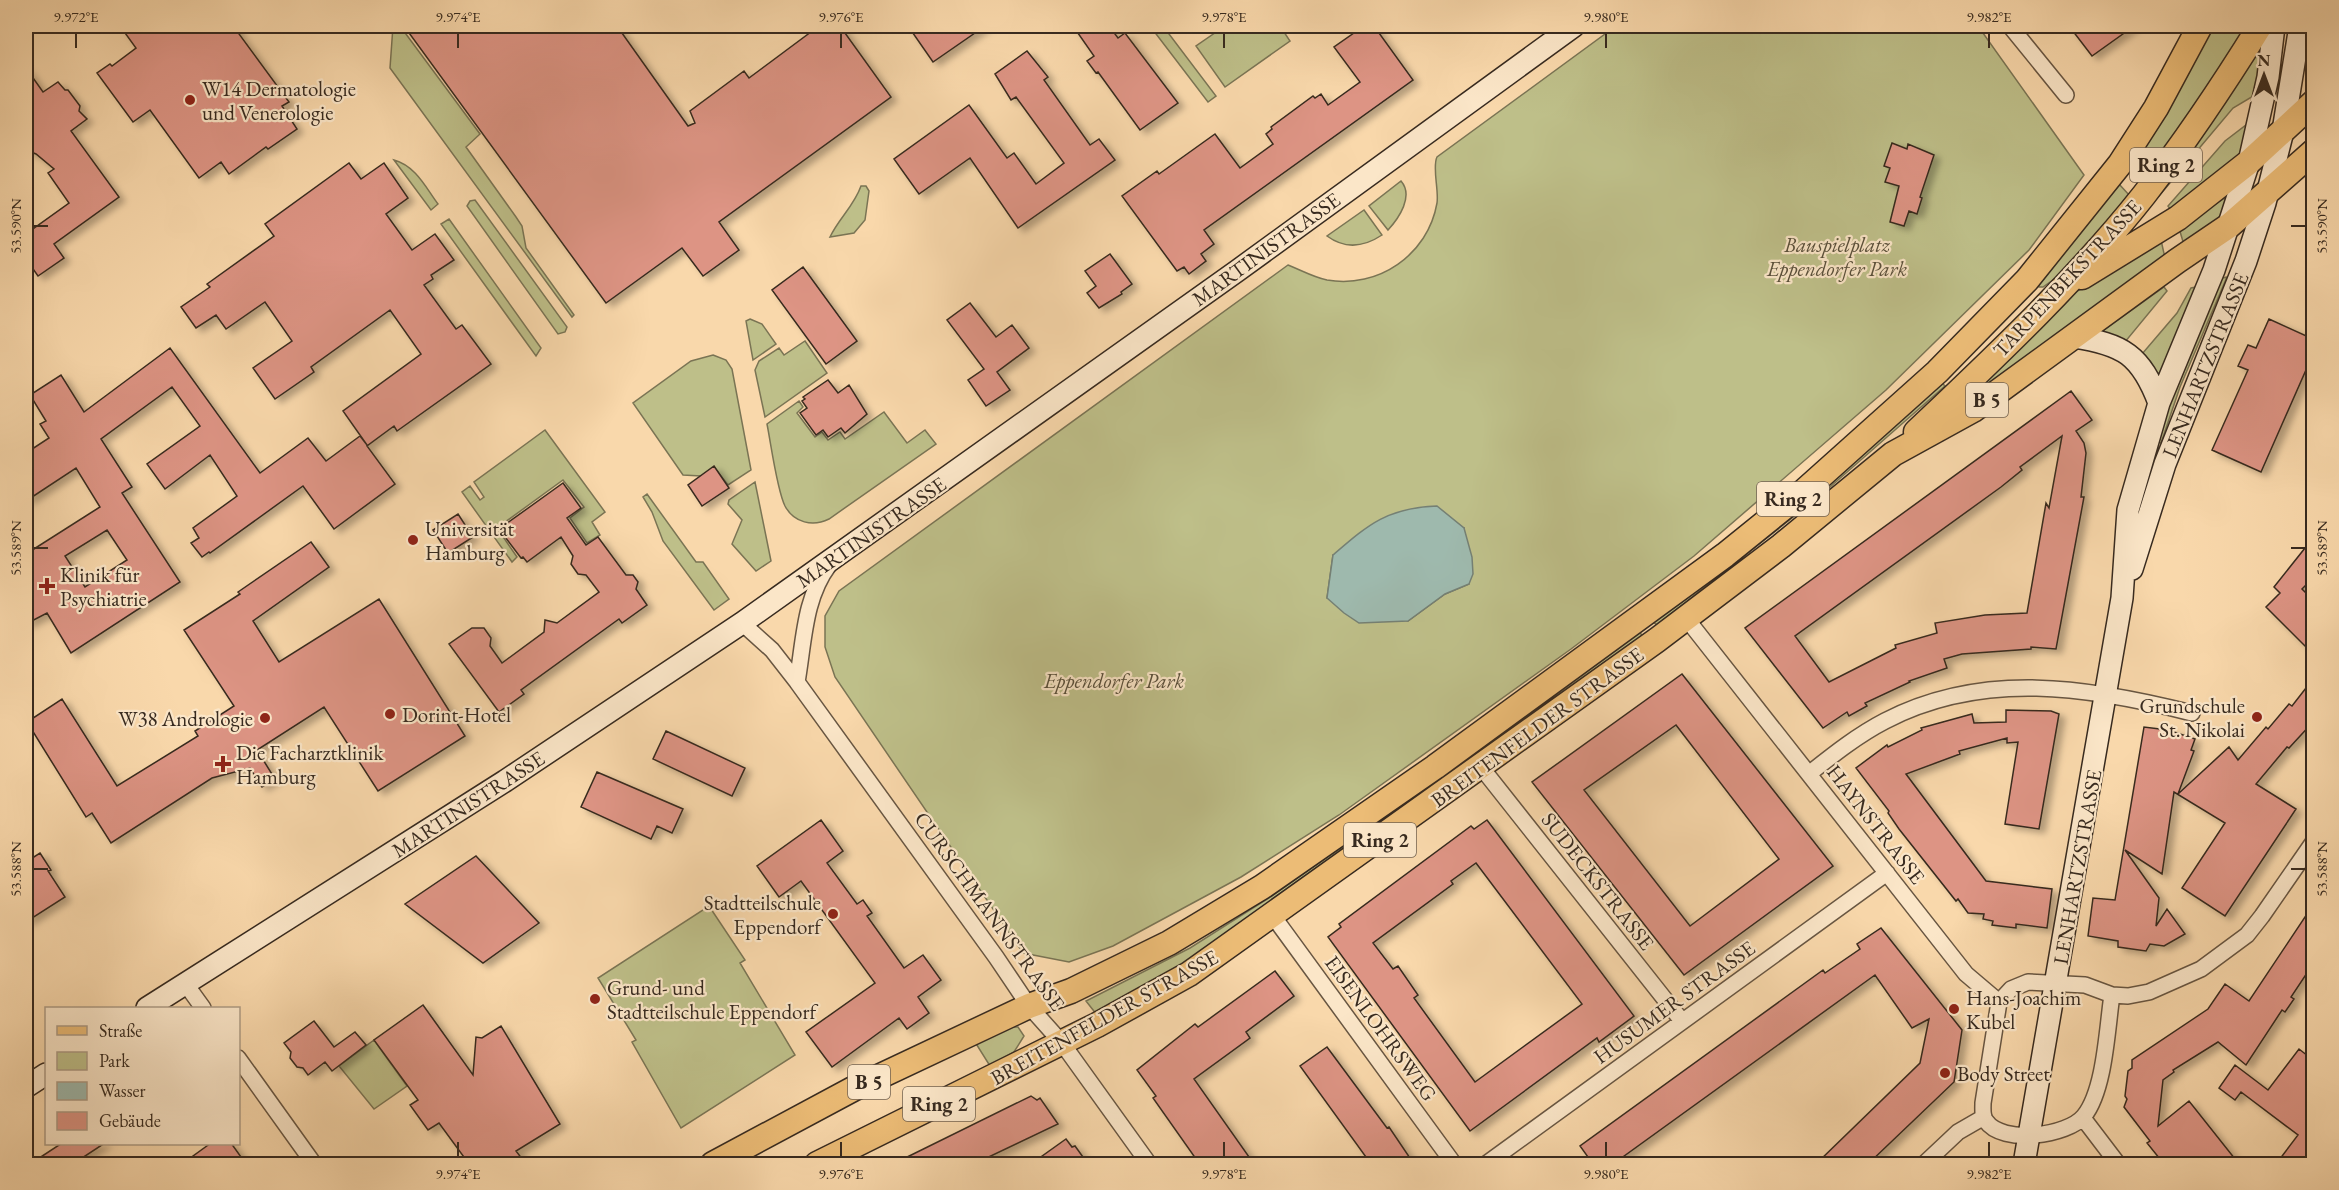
<svg xmlns="http://www.w3.org/2000/svg" width="2339" height="1190" viewBox="0 0 2339 1190" font-family="'EB Garamond',serif">
<style>
.green{fill:#bebf89;stroke:#7a7454;stroke-width:1.5;fill-rule:evenodd}
.water{fill:#9eb9ad;stroke:#758074;stroke-width:1.5}
.building{fill:#dd9484;stroke:#372a1f;stroke-width:1.5;fill-rule:evenodd;filter:url(#shadow)}
.lines{fill:none;stroke-linecap:round;stroke-linejoin:round}
.street-casing{stroke:#685642;stroke-width:18}
.secondary-casing{stroke:#372a1f;stroke-width:24}
.primary-casing{stroke:#372a1f;stroke-width:27}
.street{stroke:#fbe6c8;stroke-width:15}
.secondary{stroke:#fbe6c8;stroke-width:21}
.primary{stroke:#ecbc76;stroke-width:24}
.ticks{fill:none;stroke:#372a1f;stroke-width:2}
.poi-dot{fill:#8f2418;stroke:#fbe6c8;stroke-width:2}
.labels{text-anchor:middle;dominant-baseline:central;stroke-width:4.5;stroke-linejoin:round;paint-order:stroke}
.shield{fill:#fbe6c8;stroke:#726252;stroke-width:1.5}
.shield-label{font-size:20px;font-weight:bold;fill:#372a1f}
.poi-label{font-size:21px;fill:#372a1f;stroke:#fbe6c8;text-anchor:start}
.park-label{font-size:21px;font-style:italic;fill:#594f3a;stroke:#fbe6c8}
.street-label{font-size:21px;fill:#372a1f;stroke:#fbe6c8}
.neatline{fill:none;stroke:#372a1f;stroke-width:2}
.ticks-label{font-size:15px;text-anchor:middle;fill:#372a1f}
</style>
<defs>
<filter id="shadow"><feDropShadow dx="6" dy="4" stdDeviation="3" flood-color="#0004"/></filter>
</defs>
<rect width="100%" height="100%" fill="#f9d8ab"/>
<filter id="stains"><feTurbulence type="fractalNoise" baseFrequency=".00333" numOctaves="4"/><feColorMatrix values="0 0 0 0 .2 0 0 0 0 .09 0 0 0 0 .02 0 0 0 .5 -.17"/></filter>
<radialGradient id="worn" r=".72"><stop offset=".6" stop-color="#630" stop-opacity="0"/><stop offset="1" stop-color="#630" stop-opacity=".3"/></radialGradient>
<!-- green -->
<path class="green" d="M393 26H400L480 134 466 147 516 217 522 226 526 248 574 315 572 317 390 68Z
M1150 26H1163L1216 96 1208 102Z
M1225 26H1280L1290 41 1225 87 1196 46Z
M1616 26H1978L2084 175 2029 250 1886 390 1694 556 1571 649 1339 815 1241 877 1113 946 1069 962 1023 953 835 677 825 647V616L839 591 1288 265C1301 270 1313 277 1327 280 1378 289 1428 255 1437 203 1439 190 1432 167 1437 157ZM1464 528 1469 584 1445 594 1408 621 1327 598 1333 555Z
M2210 26H2249L2144 178 2132 164Z
M2256 52 2261 54 2255 95 2233 108 2159 196H2157Z
M2250 122 2242 154 2170 209 2168 206 2225 141Z
M394 160C416 166 426 188 438 204L431 210Z
M1401 181C1414 196 1399 218 1388 230L1369 206Z
M2119 184 2130 196 2057 277 2043 287H2039L2038 283Z
M861 186H866L869 191 865 220 854 233 830 237C839 218 854 206 861 186Z
M2226 197 2221 218 2184 245 2179 228Z
M475 200 567 327 565 332 558 334 467 206 470 201Z
M1364 210 1382 235C1364 247 1346 250 1327 236Z
M449 219 541 348 536 356 441 224Z
M2161 240 2165 258 1967 402V396L2074 293Z
M2227 277 2180 387 2161 443 2158 442 2176 385 2222 278Z
M2164 287 2167 291 2125 342 2101 334 2104 330Z
M2196 287 2161 374 2158 376 2142 354 2177 313 2191 288Z
M750 319 762 324 776 344 753 360 746 321Z
M805 341 827 373 765 417 755 370 759 361 779 348 784 355Z
M713 355 726 360 732 369 751 470 728 485 714 467 701 476 683 475 633 403 691 361Z
M1942 383 1945 386 1821 495 1657 625 1652 621Z
M799 401 803 407 797 413 815 437 822 432 828 440 840 432 845 439 884 412 907 443 925 430 936 444 829 519C813 527 794 523 785 506 777 490 771 444 767 424Z
M545 430 605 512 592 522 600 535 587 543 570 518 584 507 563 480 497 528 517 557 512 562 462 492 470 486 480 500 484 497 474 482Z
M755 482 771 561 756 571 732 544 742 520 728 504 729 500Z
M647 494 696 562H703L729 599 714 610 663 541 652 512 643 497Z
M1639 632 1644 637 1191 961 1097 1015 1086 1001 1190 948 1269 898 1448 772Z
M709 906 745 960 740 963 795 1055 681 1128 632 1042 636 1040 598 978Z
M1005 1027H1018L1024 1036 1014 1052 990 1066 975 1042Z
M374 1040 407 1086 374 1109 339 1066Z"/>
<!-- water -->
<path class="water" d="M1437 506 1464 528 1472 557 1473 574 1469 584 1445 594 1408 621 1359 623 1344 613 1327 598 1333 555C1369 524 1387 508 1437 506Z"/>
<!-- building -->
<path class="building" d="M120 26H183L189 33 199 26H236L239 34 289 102 282 106 297 129 268 149 266 147 229 174 221 162 199 178 150 110 133 122 97 73 110 64 112 66 136 48Z
M404 26H617L688 126 695 123 690 111 744 71 749 78 819 26H840L891 97 719 222 739 250 703 276 682 248 606 303Z
M908 26H985L933 62Z
M1073 26H1109L1118 38 1125 33 1178 103 1140 130 1098 72 1096 73 1087 61 1094 56Z
M1364 26H1374L1413 80 1204 230 1214 244 1201 254 1206 261 1189 274 1184 267 1177 271 1122 196 1157 171 1159 174 1215 134 1240 168 1273 144 1266 134 1272 129 1271 127 1313 96 1315 98 1321 94 1328 105 1360 82 1334 47Z
M2069 26H2134L2092 56Z
M1027 51 1048 77 1044 80 1090 145 1099 139 1115 160 1018 228 970 158 919 194 894 159 969 105 1007 158 1014 153 1036 184 1064 163 1016 97 1011 100 995 74Z
M26 68 43 92 58 82 65 90H68L80 106 79 111 87 119 71 131 119 197 54 244 64 258 38 276 26 259V234L69 203 48 173 54 169 36 154 26 150Z
M1892 143 1907 149 1908 144 1934 155 1920 197 1922 198 1917 214 1909 211 1904 226 1890 222 1899 186 1885 182 1890 168 1884 166Z
M349 163 361 179 384 163 408 198 386 214 412 250 435 234 454 260 431 275 433 279 424 285 456 329 462 325 491 364 397 431 394 426 367 446 395 484 334 529 303 486 210 553 209 552 202 557 191 543 199 538 193 528 237 496 210 455 165 489 147 464 200 426 172 387 101 439 132 487 122 493 180 582 71 653 47 613 26 624V554L100 507 76 468 26 501V453L49 438 40 424 46 421 30 395 61 375 84 412 170 348 260 473 308 438 326 461 360 436 367 445 343 411 421 354 390 310 311 367 314 372 275 399 253 368 292 341 265 302 226 329 216 315 196 328 181 307 210 287 207 284 274 236 265 224ZM107 530 127 560 85 587 65 556Z
M1110 254 1132 284 1121 292 1122 294 1099 308 1087 293 1096 286 1085 271Z
M803 267 857 341 826 364 772 290Z
M970 303 996 337 1012 325 1029 348 997 372 1010 390 986 406 968 380 984 369 947 320Z
M2269 319 2313 339V354L2261 472 2212 450 2248 370 2238 366 2248 345 2256 348Z
M828 380 838 393 849 385 867 414 845 433 841 428 828 437 823 430 816 435 800 413 807 408 802 401 805 399 803 397Z
M2071 391 2092 420 2076 431 2084 443 2086 453 2081 497H2084L2056 649 2031 647V649L1962 654 1944 659 1947 668 1909 681 1910 682 1865 703 1867 706 1849 716 1847 712 1823 728 1745 628ZM2062 436 2049 508 2046 503 2027 613 1985 615 1935 623 1937 633 1895 645 1896 648 1829 682 1795 636 2001 487 2022 470 2020 467Z
M714 466 729 488 702 506 688 485Z
M563 483 581 508 567 518 586 545 598 537 626 575H633L638 582 636 589 647 605 622 623 619 619 521 690 524 694 499 712 449 644 472 628H484L491 638 490 646 502 663 544 632 545 620 557 623 599 592 586 575 578 574 571 564 573 556 561 537 527 562 523 557 521 558 499 529Z
M458 514 473 537 448 553 433 530Z
M2313 538V578L2302 589 2313 600V654L2266 607 2280 593 2274 587Z
M311 542 329 567 253 621 279 662 379 599 465 736 378 791 324 707 257 750 275 779 262 787 250 768 212 778 111 843 92 813 86 817 27 722 62 699 117 786 198 736 195 731 234 706 184 630 240 594 238 592Z
M1682 674 1833 866 1684 975 1532 782ZM1676 725 1779 859 1690 926 1584 790Z
M2313 679V722L2289 748 2287 747 2256 784 2296 809 2225 916 2182 888 2225 823 2174 792 2162 874 2125 850 2159 898 2156 926 2167 909 2185 934 2164 946 2150 944 2146 951 2118 947V941L2088 936 2093 898 2115 900 2144 727 2168 730 2195 739 2191 750 2194 751 2178 794 2229 747 2238 760 2266 727 2268 729 2289 704 2292 706Z
M2006 710 2051 711 2059 714 2039 829 2005 824 2018 742 2007 743V738L1959 751 1960 754 1906 774 1986 881 2052 889 2047 928 2016 924V928L1992 925 1993 921 1983 919 1984 914 1968 913 1958 899 1956 901 1899 829 1888 813 1889 811 1856 768 1887 745 1888 747 1922 730 1921 728 1972 714 1974 723 2006 722Z
M666 731 745 768 732 796 653 759Z
M597 772 683 809 672 833 657 826 651 839 581 807Z
M821 820 843 851 827 863 857 904 863 900 872 913 867 916 904 968 923 955 941 980 918 997 929 1013 907 1029 899 1018 832 1067 806 1032 875 983 801 881 779 897 757 866Z
M1487 820 1634 1016 1599 1042 1597 1038 1470 1131 1328 937 1341 927 1339 924 1471 826 1474 829ZM1476 863 1582 1004 1475 1082 1414 998 1418 995 1398 966 1393 969 1373 943 1453 884 1451 881Z
M40 853 51 870 48 871 65 897 26 922V862Z
M476 856 539 923 483 963 405 904Z
M2313 905V964L2291 997 2294 999 2285 1012 2282 1010 2246 1065 2218 1042 2173 1070 2174 1072 2163 1080 2158 1126 2189 1101 2239 1164H2164L2147 1143 2150 1141 2124 1107 2127 1099 2125 1096 2128 1071 2132 1068V1060L2208 1009 2225 984 2249 1001Z
M1881 928 1962 1030 1954 1082 1868 1164H1816L1920 1063 1929 1019 1912 1028 1875 975 1613 1164H1593L1580 1146 1823 970 1825 973 1860 949 1857 944Z
M1275 971 1294 996 1246 1032 1250 1038 1194 1079 1254 1164H1205L1199 1157 1196 1159 1153 1098 1156 1096 1137 1070 1195 1024 1198 1027Z
M423 1005 473 1075 476 1037 482 1038 501 1026 560 1124 516 1151 526 1164H469L439 1123 428 1130 410 1105 418 1100 374 1040Z
M314 1021 334 1047 355 1032 366 1045 332 1071 325 1062 308 1075 303 1068 297 1067 290 1058 291 1052 284 1043Z
M1327 1047 1387 1128 1389 1127 1414 1164H1371L1300 1066Z
M2299 1049 2313 1060V1164H2276L2298 1135 2241 1092 2235 1100 2219 1088 2235 1065 2268 1090Z
M1031 1096 1037 1100 1040 1098 1058 1124 974 1164H893Z
M1066 1139 1072 1147 1075 1146 1088 1164H1031Z
M62 1143H105L73 1164H30Z
M211 1143H231L246 1164H182Z"/>
<g class="lines">
<defs>
<path id="street" d="M2010 26 2066 95
M1686 618 1966 974 1999 1002
M742 623 772 650 797 682 996 957 1029 1006 1062 1043 1149 1164
M797 682C804 642 804 598 829 565
M1481 767 1682 1021
M1810 773C1834 754 1858 735 1885 721 1983 670 2089 687 2192 713
M1273 916 1454 1164
M185 983 203 1008
M1999 1002 2011 989 2028 982 2085 985 2112 995 2128 996 2149 992 2201 969 2247 935 2262 916 2314 841
M1999 1002 1983 1103C1983 1109 1982 1116 1986 1121 2002 1145 2068 1136 2084 1116 2105 1090 2107 1028 2112 995
M238 1058 314 1164
M2083 1118 2118 1164
M1486 1164 1887 873
M1924 1164 1958 1132 1984 1117"/>
<path id="secondary" d="M2074 337C2123 344 2141 355 2159 403
M2132 569 2165 464 2246 261 2265 203 2283 131 2300 26
M147 1008 505 781 742 623 1237 271 1574 26
M26 1087 46 1074
M2024 1164 2122 598 2128 510 2159 403 2214 270 2249 162 2268 77 2274 26"/>
<path id="primary" d="M2082 277 2178 218 2249 162 2314 102
M1916 432C1995 357 2076 281 2144 195 2186 141 2224 84 2260 26
M713 1164 853 1089 1029 1006 1071 991 1169 943 1262 887 1435 767 1725 555 1803 492 1937 372 2027 280 2120 164 2156 108 2200 26
M817 1164 1097 1025 1189 974 1657 640 1781 546 1893 454 1973 410 2177 261 2230 225 2314 151"/>
</defs>
<!-- street casing -->
<use href="#street" class="street-casing"/>
<!-- secondary casing -->
<use href="#secondary" class="secondary-casing"/>
<!-- primary casing -->
<use href="#primary" class="primary-casing"/>
<!-- street -->
<use href="#street" class="street"/>
<!-- secondary -->
<use href="#secondary" class="secondary"/>
<!-- primary -->
<use href="#primary" class="primary"/>
</g>
<!-- ticks -->
<path class="ticks" d="M76 33V48M458 33V48M841 33V48M1224 33V48M1606 33V48M1989 33V48M33 226H48M2291 226H2306M33 548H48M2291 548H2306M33 869H48M2291 869H2306M458 1142V1157M841 1142V1157M1224 1142V1157M1606 1142V1157M1989 1142V1157"/>
<!-- markers -->
<g class="poi-dot">
<circle cx="190" cy="100" r="6"/>
<circle cx="413" cy="540" r="6"/>
<path d="M44 577h6v6h6v6h-6v6h-6v-6h-6v-6h6z"/>
<circle cx="390" cy="714" r="6"/>
<circle cx="2257" cy="717" r="6"/>
<circle cx="265" cy="718" r="6"/>
<path d="M220 755h6v6h6v6h-6v6h-6v-6h-6v-6h6z"/>
<circle cx="833" cy="914" r="6"/>
<circle cx="595" cy="999" r="6"/>
<circle cx="1954" cy="1009" r="6"/>
<circle cx="1945" cy="1073" r="6"/>
</g>
<g class="labels">
<!-- shield labels -->
<g class="shield">
<rect x="2130" y="148" width="72" height="34" rx="4.5"/>
<rect x="1966" y="383" width="42" height="34" rx="4.5"/>
<rect x="1757" y="482" width="72" height="34" rx="4.5"/>
<rect x="1344" y="823" width="72" height="34" rx="4.5"/>
<rect x="848" y="1065" width="42" height="34" rx="4.5"/>
<rect x="903" y="1087" width="72" height="34" rx="4.5"/>
</g>
<g class="shield-label">
<text x="2166" y="165">Ring 2</text>
<text x="1987" y="400">B 5</text>
<text x="1793" y="499">Ring 2</text>
<text x="1380" y="840">Ring 2</text>
<text x="869" y="1082">B 5</text>
<text x="939" y="1104">Ring 2</text>
</g>
<!-- poi labels -->
<g class="poi-label">
<text x="202" y="88">W14 Dermatologie<tspan x="202" dy="24">und Venerologie</tspan></text>
<text x="425" y="528">Universität<tspan x="425" dy="24">Hamburg</tspan></text>
<text x="60" y="574">Klinik für<tspan x="60" dy="24">Psychiatrie</tspan></text>
<text x="2245" y="705" text-anchor="end">Grundschule<tspan x="2245" dy="24">St. Nikolai</tspan></text>
<text x="402" y="714">Dorint-Hotel</text>
<text x="253" y="718" text-anchor="end">W38 Andrologie</text>
<text x="236" y="752">Die Facharztklinik<tspan x="236" dy="24">Hamburg</tspan></text>
<text x="821" y="902" text-anchor="end">Stadtteilschule<tspan x="821" dy="24">Eppendorf</tspan></text>
<text x="607" y="987">Grund- und<tspan x="607" dy="24">Stadtteilschule Eppendorf</tspan></text>
<text x="1966" y="997">Hans-Joachim<tspan x="1966" dy="24">Kubel</tspan></text>
<text x="1957" y="1073">Body Street</text>
</g>
<!-- park labels -->
<g class="park-label">
<text x="1837" y="244">Bauspielplatz<tspan x="1837" dy="24">Eppendorfer Park</tspan></text>
<text x="1114" y="680">Eppendorfer Park</text>
</g>
<!-- street labels -->
<g class="street-label">
<text transform="translate(1266 249) rotate(-36)">MARTINISTRASSE</text>
<text transform="translate(2067 278) rotate(-47)">TARPENBEKSTRASSE</text>
<text transform="translate(2205 365) rotate(-68)">LENHARTZSTRASSE</text>
<text transform="translate(871 532) rotate(-35)">MARTINISTRASSE</text>
<text transform="translate(1537 727) rotate(-36)">BREITENFELDER STRASSE</text>
<text transform="translate(468 804) rotate(-33)">MARTINISTRASSE</text>
<text transform="translate(1876 824) rotate(52)">HAYNSTRASSE</text>
<text transform="translate(2077 867) rotate(-80)">LENHARTZSTRASSE</text>
<text transform="translate(1598 881) rotate(52)">SUDECKSTRASSE</text>
<text transform="translate(990 911) rotate(54)">CURSCHMANNSTRASSE</text>
<text transform="translate(1674 1002) rotate(-36)">HUSUMER STRASSE</text>
<text transform="translate(1104 1017) rotate(-29)">BREITENFELDER STRASSE</text>
<text transform="translate(1381 1028) rotate(54)">EISENLOHRSWEG</text>
</g>
</g>
<!-- margin -->
<rect width="2339" height="1190" fill="none" stroke="#f9d8ab" stroke-width="66"/>
<!-- legend -->
<rect x="45" y="1007" width="195" height="138" fill="#fbe6c8" stroke="#ad9b84" stroke-width="1.5"/>
<rect x="57" y="1026" width="30" height="9" fill="#ecbc76" stroke="#ad9b84" stroke-width="1.5"/>
<text x="99" y="1037" font-size="18" fill="#372a1f">Straße</text>
<rect x="57" y="1052" width="30" height="18" fill="#bebf89" stroke="#ad9b84" stroke-width="1.5"/>
<text x="99" y="1067" font-size="18" fill="#372a1f">Park</text>
<rect x="57" y="1082" width="30" height="18" fill="#9eb9ad" stroke="#ad9b84" stroke-width="1.5"/>
<text x="99" y="1097" font-size="18" fill="#372a1f">Wasser</text>
<rect x="57" y="1112" width="30" height="18" fill="#dd9484" stroke="#ad9b84" stroke-width="1.5"/>
<text x="99" y="1127" font-size="18" fill="#372a1f">Gebäude</text>
<!-- north arrow -->
<g transform="translate(2264 75)" stroke="#fbe6c8" stroke-width="4.5" paint-order="stroke">
<path d="M0-4.5L10 22L0 15L-10 22Z" fill="#372a1f"/>
<text y="-9" font-size="16" font-weight="bold" text-anchor="middle" fill="#372a1f">N</text>
</g>
<rect x="33" y="33" width="2273" height="1124" class="neatline"/>
<g class="ticks-label">
<text x="76" y="22">9.972°E</text>
<text x="458" y="22">9.974°E</text>
<text x="841" y="22">9.976°E</text>
<text x="1224" y="22">9.978°E</text>
<text x="1606" y="22">9.980°E</text>
<text x="1989" y="22">9.982°E</text>
<text transform="translate(16 226) rotate(-90)" y="5">53.590°N</text>
<text transform="translate(2322 226) rotate(-90)" y="5">53.590°N</text>
<text transform="translate(16 548) rotate(-90)" y="5">53.589°N</text>
<text transform="translate(2322 548) rotate(-90)" y="5">53.589°N</text>
<text transform="translate(16 869) rotate(-90)" y="5">53.588°N</text>
<text transform="translate(2322 869) rotate(-90)" y="5">53.588°N</text>
<text x="458" y="1179">9.974°E</text>
<text x="841" y="1179">9.976°E</text>
<text x="1224" y="1179">9.978°E</text>
<text x="1606" y="1179">9.980°E</text>
<text x="1989" y="1179">9.982°E</text>
</g>
<rect width="100%" height="100%" filter="url(#stains)"/>
<rect width="100%" height="100%" fill="url(#worn)"/>
</svg>
